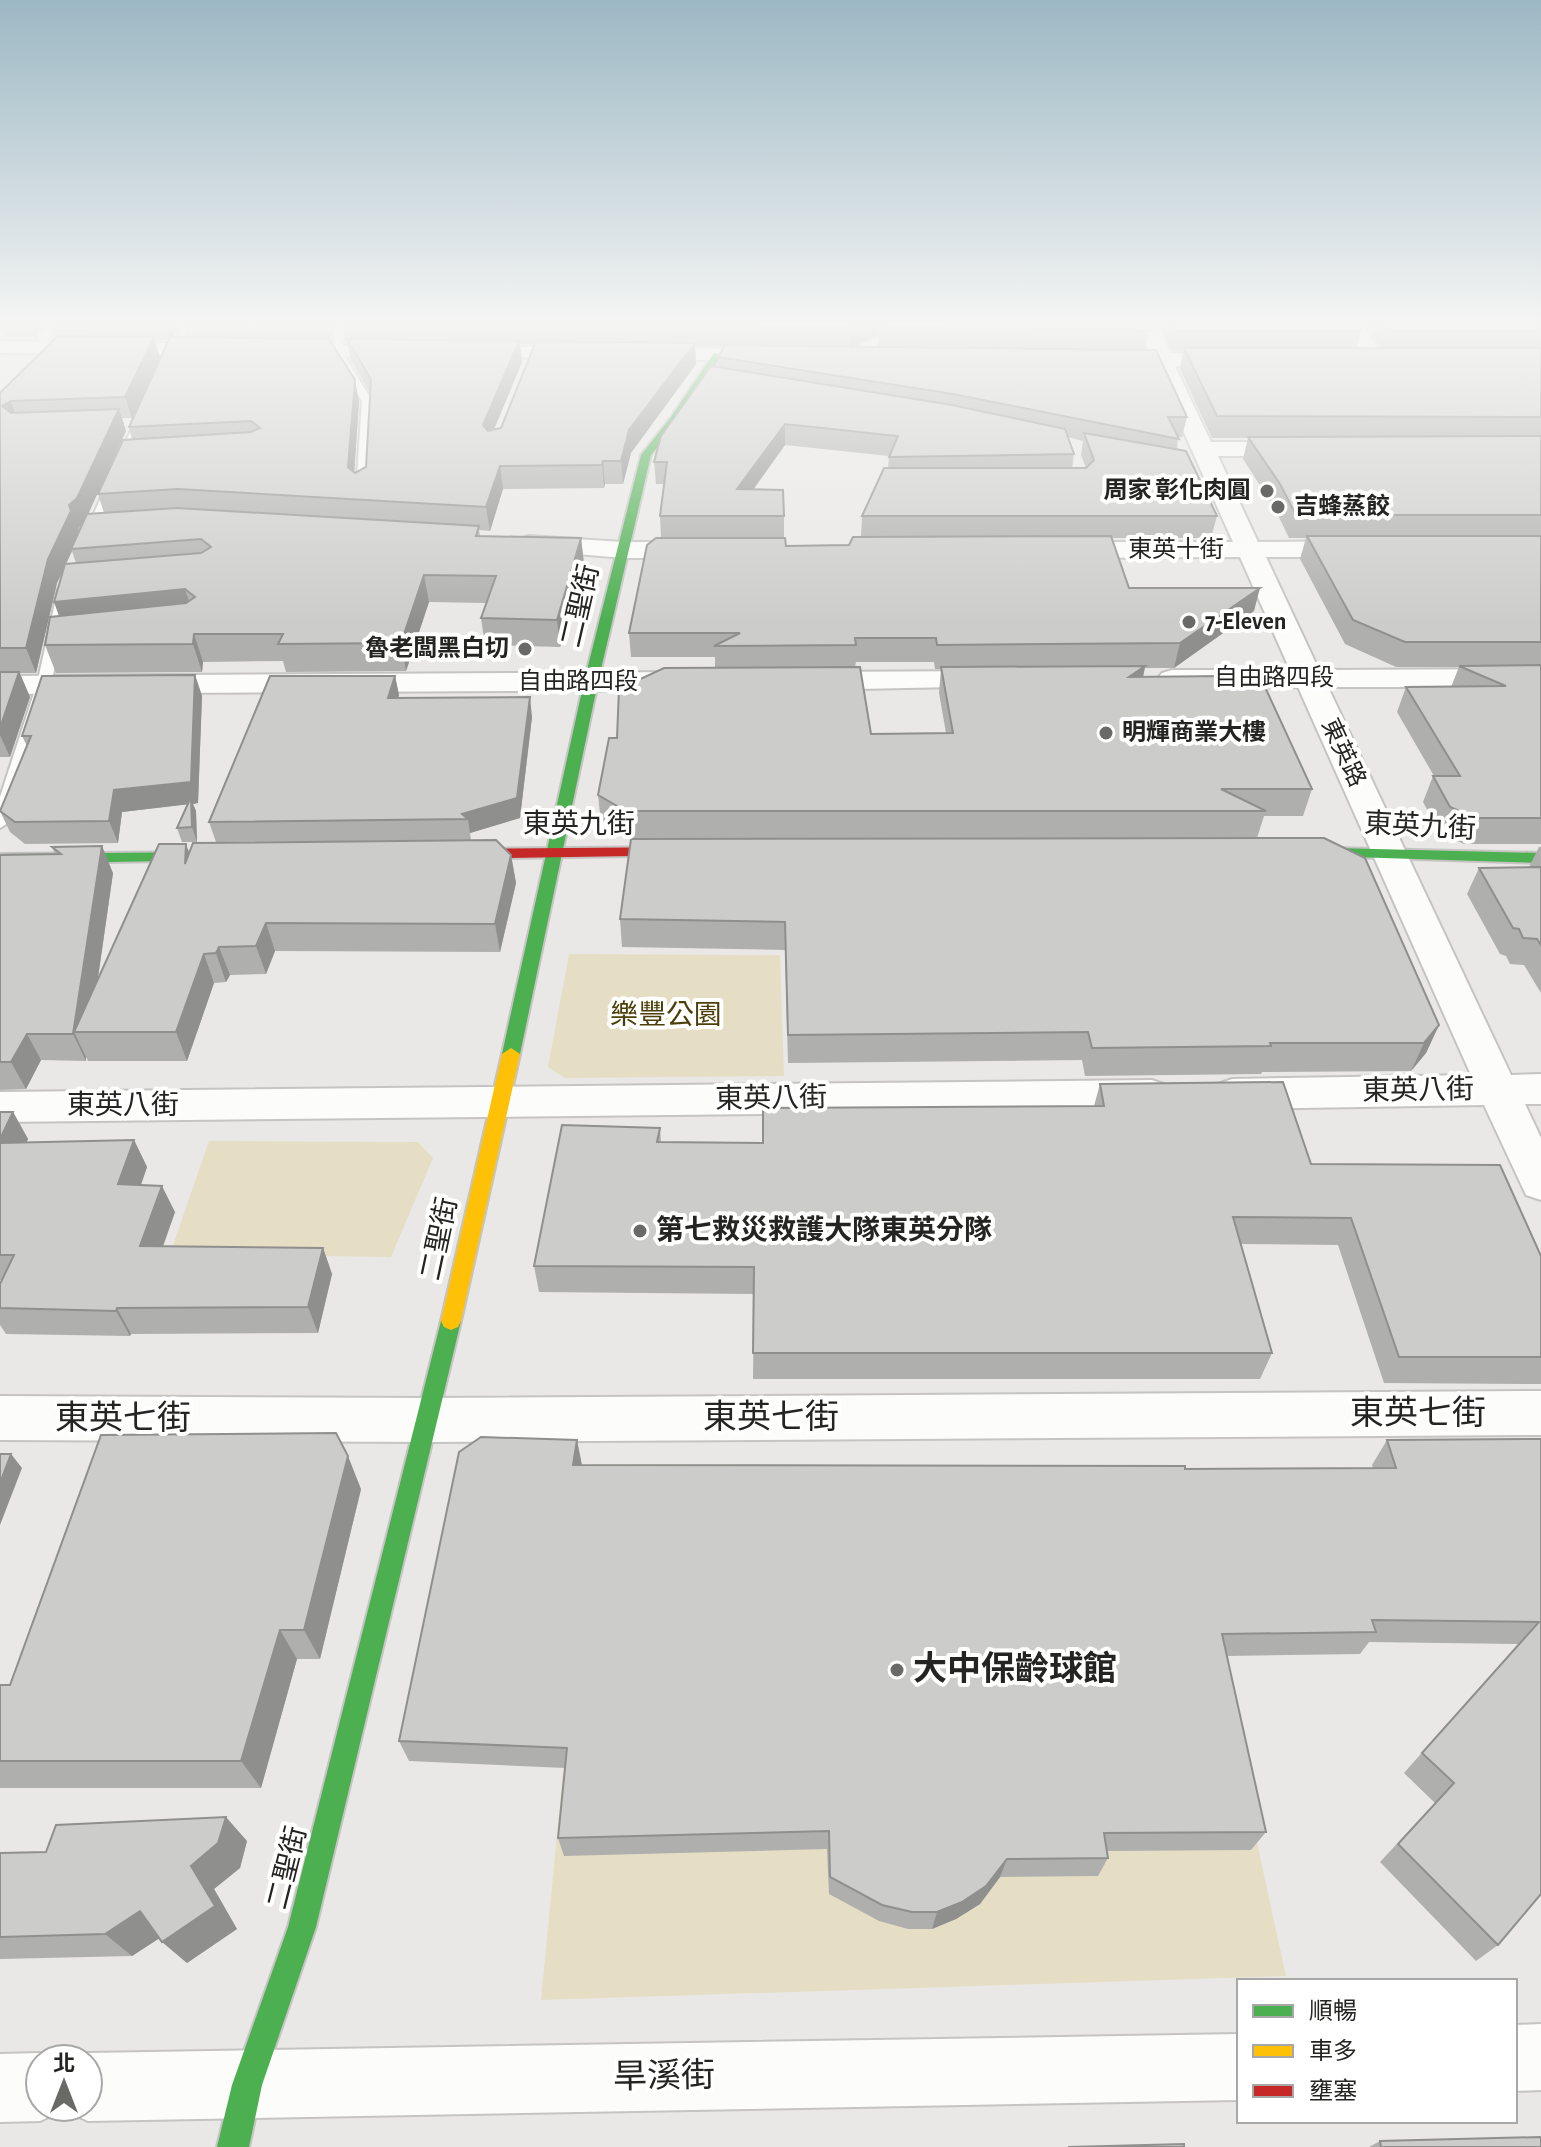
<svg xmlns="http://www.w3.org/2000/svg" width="1541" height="2147" viewBox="0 0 1541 2147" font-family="'Alegreya Sans','Noto Sans TC',sans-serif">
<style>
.green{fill:#e5dec4}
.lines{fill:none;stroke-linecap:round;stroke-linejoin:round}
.lane-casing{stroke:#c5c4c3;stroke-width:4}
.street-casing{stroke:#c5c4c3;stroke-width:4}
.fast-casing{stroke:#c5c4c3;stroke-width:4}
.slow-casing{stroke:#c5c4c3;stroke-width:4}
.jam-casing{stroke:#c5c4c3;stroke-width:4}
.lane{fill:#fcfcfb;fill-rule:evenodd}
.street{fill:#fcfcfb;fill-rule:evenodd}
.fast{fill:#4caf50;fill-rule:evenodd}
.slow{fill:#ffc107;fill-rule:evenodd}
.jam{fill:#c62828;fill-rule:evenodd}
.wall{fill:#afafae;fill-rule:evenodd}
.shaded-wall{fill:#8f8f8d}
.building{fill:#ccccca;stroke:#8f8f8d;stroke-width:2}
.poi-dot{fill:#696967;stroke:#fff;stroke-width:3}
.labels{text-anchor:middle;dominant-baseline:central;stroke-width:8;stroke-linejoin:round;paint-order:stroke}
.far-poi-label{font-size:24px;font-weight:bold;fill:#242422;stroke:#fff;text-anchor:start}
.far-street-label{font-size:24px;fill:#242422;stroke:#fff}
.street-label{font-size:28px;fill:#242422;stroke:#fff}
.park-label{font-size:28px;fill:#4c3f09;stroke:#fff}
.poi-label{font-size:28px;font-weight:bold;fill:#242422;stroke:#fff;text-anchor:start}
.near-street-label{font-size:34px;fill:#242422;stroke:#fff}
.near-poi-label{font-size:34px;font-weight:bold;fill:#242422;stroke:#fff;text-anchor:start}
</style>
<rect width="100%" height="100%" fill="#e9e8e6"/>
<!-- green -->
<path class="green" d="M569 954 780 955 784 1076 565 1078 548 1067Z
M209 1141 418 1142 433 1158 391 1257 170 1254Z
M593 1464 1175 1466 1286 1976 541 2000Z"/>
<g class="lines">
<defs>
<path id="lane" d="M51 322H62L46 340H38V336Z
M186 322H196L172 361H164Z
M336 322H346L342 351 372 401 368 490 362 494 356 490 362 401 332 351Z
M891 322H901L900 334 850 358H842V354L891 331Z
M139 412 149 414 95 538 84 541 83 538Z
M65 585 72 589 51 684 8 823 0 828V797L37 684 58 589Z"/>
<path id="street" d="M1138 322H1158L1170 353 1236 354 1246 360 1236 366H1175L1211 442H1301L1309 444 1313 449 1309 454 1301 456H1218L1258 542 1357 541 1366 544 1370 549 1366 554 1357 557H1266L1319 670 1541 669V687H1328L1511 1075 1541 1074V1104H1525L1541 1138V1200L1526 1195 1484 1105 1232 1109 1218 1104 1212 1094 1218 1084 1232 1079 1471 1075 1298 687 1172 688 1162 685 1157 679 1162 673 1172 670H1290L1240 557 1061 558 1052 555 1048 550 1052 545 1061 542H1233L1154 366 1104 365 1094 359 1104 353H1149Z
M1341 322H1361L1385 360 1382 364H1368Z
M0 341 220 344 230 350 220 356 0 353Z
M284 345 404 346 414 352 404 358 277 355 274 351Z
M468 346 760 349 770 355 760 361 461 356 458 352Z
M529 536 623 542H701L710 545 714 550 710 555 701 558H623L520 549 516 544 520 539Z
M996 671 1006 674 1011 680 1006 686 808 690 798 687 793 681 798 675 808 672Z
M688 672 698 675 703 681 698 687 688 690 0 694V676Z
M1152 1080 1166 1085 1172 1095 1166 1105 1152 1110 0 1122V1092Z
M1541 1391V1435L429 1442 0 1440V1396L429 1398Z
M1541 2024V2090L1515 2091V2025Z
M1239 2034V2100L88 2121 64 2110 40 2121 0 2122V2054L40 2053 54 2059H40V2107H88V2059H74L88 2053Z"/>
<path id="fast" d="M714 353 722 355 679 421 651 455 598 682 520 1054 511 1060 502 1054 584 682 641 455 671 417Z
M1294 847 1541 853V863L1289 855 1286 852Z
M214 852 222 857 219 860 0 864V854Z
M451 1312 458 1315 461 1321 316 1927 262 2085 249 2147H217L232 2085 288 1927 441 1321 444 1315Z"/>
<path id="slow" d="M511 1048 520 1054 461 1321 458 1327 451 1330 444 1327 441 1321 502 1054Z"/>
<path id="jam" d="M690 847 695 849V855L450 859 442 854 450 849Z"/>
</defs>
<!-- lane casing -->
<use href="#lane" class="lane-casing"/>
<!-- street casing -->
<use href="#street" class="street-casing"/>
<!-- fast casing -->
<use href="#fast" class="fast-casing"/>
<!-- slow casing -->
<use href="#slow" class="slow-casing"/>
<!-- jam casing -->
<use href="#jam" class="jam-casing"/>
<!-- lane -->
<use href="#lane" class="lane"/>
<!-- street -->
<use href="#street" class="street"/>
<!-- fast -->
<use href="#fast" class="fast"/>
<!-- slow -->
<use href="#slow" class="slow"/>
<!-- jam -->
<use href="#jam" class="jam"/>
</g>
<!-- wall -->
<path class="wall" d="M0 322H47L35 336 4 337 3 333H0Z
M49 322H334L330 340 359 402 354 472 355 473 366 467 370 393 351 360 342 322 889 323 1148 331 1145 350 1187 417 1182 437H1178L1177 449 1217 516 1211 538H1112L1129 588 1254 611 1174 668H1145L1143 677 1226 679 1312 789 1303 816H1264L1257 838H628L601 822 598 795 617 738 715 668V657H631L629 633 661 538 660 516 664 484H656L654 462 718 367V357L725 346H695L696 364 631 453 623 484H605L604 488 503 489 490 531 479 530 480 536 581 538 584 564 560 647 485 645 481 618 487 603 429 602 406 671 286 672 283 661 203 662 202 672 56 673 45 645 59 616 64 568 57 583 36 673H20L30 697 10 757H0V393L56 338H54ZM182 322 186 337H172L175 333ZM879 334 878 347H850ZM154 340H169L129 427 132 440 98 494 104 513 88 514 126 431 122 418H132L160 358ZM520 344H535L501 428 494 430 522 362ZM1068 437 1083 441 1081 455 1086 468H1072L1074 454ZM785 445 889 456 888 468 862 516 861 537 849 545 786 546 784 538V516L753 489ZM72 551 76 563 66 564ZM856 662H934L935 669H941L939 693 946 733 871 734 855 667Z
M1159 322H1356L1361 331 1356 348H1381L1363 322H1541V844H1464L1440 833 1423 802 1433 776H1434L1397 712 1406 687H1451L1459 667H1396L1345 644 1300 559 1306 538H1289L1274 507 1243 459 1248 438H1212L1180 369 1183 351H1172Z
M195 675 202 696 198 803 193 804 196 811 197 842H182L177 828 187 804 122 812 118 843 25 844 10 832 0 811 27 746 22 736Z
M395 676 399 695 398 698 532 717 520 818 470 833 471 840 216 842 209 822Z
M631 839 1439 1025 1426 1053 1411 1071 1262 1072 1261 1074 1085 1076 1082 1060 788 1063 785 950 622 947 620 919Z
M52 847 113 873 98 979 189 853 511 855 516 883 500 952 275 951 266 974 230 975 226 982 214 983 187 1061H88L86 1057V1061L41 1060 26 1089 0 1090V855L55 854Z
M1539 847H1541V993L1524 965 1510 964 1506 956 1500 954 1467 894 1479 868 1529 867Z
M1100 1084 1311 1164 1541 1256V1384L1384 1383 1338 1245 1241 1244 1272 1353 1260 1379H753L754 1294 539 1292 534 1266 660 1128 661 1142 763 1143 1094 1106Z
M0 1112H13L28 1139 26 1143 134 1140 147 1167 141 1185 175 1212 163 1247 323 1248 332 1274 318 1333 131 1334 130 1336 6 1334 0 1325V1284L2 1280H0Z
M1541 1439V1894L1498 1945 1476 1961 1380 1862 1435 1803 1404 1773 1518 1644 1369 1642 1360 1654 1227 1656 1266 1832 1251 1850 1107 1851 1108 1858 1098 1876 1000 1877 980 1904 956 1919 932 1929H908L879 1921 829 1894 827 1849 564 1856 558 1838 565 1768 409 1761 399 1741 1185 1469 1373 1468 1372 1465 1387 1440Z
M361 1489 320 1659H297L261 1788H0V1685H10Z
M247 1841 240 1868 214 1889 237 1929 187 1963 159 1938 132 1956 0 1959V1853L46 1852Z
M1380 2141 1541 2147H1369Z"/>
<!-- shaded-wall -->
<path class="shaded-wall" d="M30 322H47L35 336Z
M165 322H182L170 340Z
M326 322H334L330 342Z
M861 322H889L888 329V328H879V334L849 348V327Z
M154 337 160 358 132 418 125 397Z
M519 341 522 362 486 448 483 425Z
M695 343 696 364 631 453 623 484 621 461 629 430Z
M355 380 359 402 353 490 348 467Z
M11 401 19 423 2 406Z
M119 409 126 431 85 521 78 528 79 534 71 549 72 551 57 583 36 673 26 648 48 559 69 505Z
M785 424V445L738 511 737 489Z
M603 461 605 484 604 488 602 465Z
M500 466 503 489 490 531 486 507Z
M581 538 584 564 560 647 557 620Z
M424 575 429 602 406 671 401 643Z
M1260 588 1254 611 1174 668 1180 643Z
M185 589 194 616 64 630 54 602Z
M194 634 203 662 202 672 193 644Z
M1145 666 1140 692 1129 677Z
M19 672 30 697 10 757 0 735V728Z
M195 675 202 696 198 803 193 804 196 811 197 842 192 827 191 804 122 812 118 843 109 821 114 790Z
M395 676 399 695 392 718 388 698Z
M530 697 532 717 520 818 470 833 468 819 462 814Z
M186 844 196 872 185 864Z
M102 846 113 873 90 1032H74L86 1057V1061L73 1034Z
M511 855 516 883 500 952 495 924Z
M266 923 275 951 266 974 256 946Z
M219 947 230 975 226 982 216 953Z
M204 954 214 983 187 1061 176 1032Z
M1439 1025 1426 1053 1411 1071 1424 1043Z
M27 1034 41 1060 26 1089 11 1062Z
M13 1112 28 1139 13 1170 0 1147V1139Z
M134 1140 147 1167 132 1210 118 1184Z
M162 1186 175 1212 153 1273 140 1246Z
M323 1248 332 1274 318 1333 308 1307Z
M117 1308 131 1334 130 1336 116 1311Z
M577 1440 582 1465 578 1490 573 1465Z
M11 1454 22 1468 0 1525V1483Z
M348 1456 361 1489 320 1659 304 1630Z
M280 1630 297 1659 261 1788 241 1761Z
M226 1817 247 1841 240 1868 214 1889 237 1929 187 1963 162 1942 191 1866Z
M1007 1859 1000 1877 980 1904 956 1919 932 1929 937 1912Z
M140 1911 166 1934 132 1956 105 1934Z"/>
<!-- building -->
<path class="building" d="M370 322H861L849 327Z
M891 322H1146L1148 331 879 328Z
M1172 322H1356L1361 331H1176Z
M1382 322H1541V331H1389Z
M58 336 154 337 125 397 11 401 2 406 11 413 119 409 77 498 69 505 71 511 48 559 26 648H0V393Z
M170 337 329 339 355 380 348 467 355 473 366 467 371 379 347 339 519 341 483 425 488 431 501 428 536 341 695 343 629 430 621 461H603L602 465 500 466 486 507 178 489 98 494 123 440 251 432 260 428 251 421 129 427Z
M725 345 1156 350 1187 417H1168L1179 439 953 394 718 357Z
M1184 348H1541V417L1217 416Z
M711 366 952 405 1065 429 1074 454 889 457 898 436 785 424 737 489 783 490 784 516H660L667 462H654L661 436Z
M1084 433 1186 451 1217 516H862L884 468H1086L1094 460Z
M1541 436V515H1296L1280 484 1248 437Z
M177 508 479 526 476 536 581 538 557 620 481 618 496 576 424 575 401 643 278 644 283 634H194L193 644 45 645 50 617 186 603 195 597 185 589 54 602 65 564 201 553 211 547 201 539 71 549 87 514Z
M1111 536 1129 588H1260L1180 643 937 645 936 638H855L856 645 714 646 740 633H629L647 545 656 538H785L786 546 849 545 853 537Z
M1307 536H1541V642H1405L1353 620Z
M1541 665V818H1475L1450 807 1433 776H1460L1406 687 1506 686 1459 666Z
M1145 666 1129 677 1225 676 1226 679H1255L1258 687H1265L1312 789H1221L1266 811H626L598 795 609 738H617L619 689 664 668 860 667 871 734 953 733 941 667Z
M0 672H19L0 728Z
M195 675 191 782 114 790 109 821 15 822 0 811 31 736H22L42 676Z
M270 676H395L388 698 530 697 517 798 462 814 468 819 209 822Z
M191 797 192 827 177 828Z
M1324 838 1365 858 1439 1025 1424 1043H1270L1271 1046 1092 1048 1088 1032 788 1035 785 922 620 919 631 839Z
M496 840 511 855 495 924 266 923 256 946 219 947 216 953 204 954 176 1032H74L159 844H186L185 864 193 843Z
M102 846 73 1034H27L11 1062H0V855L61 854 52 847Z
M1541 867V945L1537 939 1523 938 1519 929 1513 928 1479 868Z
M1283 1082 1311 1164 1500 1165 1541 1256V1357H1399L1351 1218 1233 1217 1272 1353H753L754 1267 534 1266 562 1125 660 1128 657 1142 763 1143V1108L1104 1106 1100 1084Z
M0 1112H13L0 1139Z
M134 1140 118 1184 162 1186 140 1246 323 1248 308 1307 117 1308 116 1311 0 1308V1284L14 1255H0V1143Z
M336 1433 348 1456 304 1630H280L241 1761H0V1685H10L101 1435Z
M481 1437 577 1440 573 1465 1185 1466V1469L1396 1468 1387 1440 1541 1439V1894L1498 1945 1398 1844 1454 1783 1422 1753 1539 1622 1372 1620 1376 1632 1222 1634 1266 1832 1104 1833 1108 1858 1007 1859 986 1886 962 1902 937 1912H912L882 1905 830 1877 829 1831 558 1838 567 1748 399 1741 459 1452Z
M0 1454H11L0 1483Z
M226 1817 218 1843 191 1866 215 1906 162 1942 140 1911 105 1934 0 1937V1853L46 1852 56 1825Z
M1541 2137V2147H1381L1380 2141Z
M1184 2144V2147H1068Z"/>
<!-- sky -->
<linearGradient id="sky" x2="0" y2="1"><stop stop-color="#9cb8c4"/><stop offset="0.52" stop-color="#f5f5f4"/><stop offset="1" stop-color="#f5f5f4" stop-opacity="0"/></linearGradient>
<rect width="1541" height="623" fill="url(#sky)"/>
<!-- markers -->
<g class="poi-dot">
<circle cx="1267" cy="491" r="8"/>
<circle cx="1278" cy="507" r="8"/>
<circle cx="1189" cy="622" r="8"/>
<circle cx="525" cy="649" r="8"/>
<circle cx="1106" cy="733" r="8"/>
<circle cx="640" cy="1231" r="8"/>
<circle cx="897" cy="1670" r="8"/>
</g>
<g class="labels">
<!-- far-poi labels -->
<g class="far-poi-label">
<text x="1251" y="491" text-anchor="end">周家 彰化肉圓</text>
<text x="1294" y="507">吉蜂蒸餃</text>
<text x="1205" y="622">7-Eleven</text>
<text x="509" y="649" text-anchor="end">魯老闆黑白切</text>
<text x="1122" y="733">明輝商業大樓</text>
</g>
<!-- far-street labels -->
<g class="far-street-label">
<text x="1176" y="550">東英十街</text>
<text x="1274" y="678">自由路四段</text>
<text x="578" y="682">自由路四段</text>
<text transform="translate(1343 753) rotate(65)">東英路</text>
</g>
<!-- street labels -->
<g class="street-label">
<text transform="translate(581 606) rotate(-77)">二聖街</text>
<text x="579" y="825">東英九街</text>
<text transform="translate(1420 827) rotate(3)">東英九街</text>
<text transform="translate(1418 1091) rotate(-1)">東英八街</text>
<text transform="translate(771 1099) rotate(-1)">東英八街</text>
<text x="123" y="1106">東英八街</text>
<text transform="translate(440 1239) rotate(-78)">二聖街</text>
<text transform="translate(288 1868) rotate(-76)">二聖街</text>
</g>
<!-- park labels -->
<g class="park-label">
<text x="666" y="1016">樂豐公園</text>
</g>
<!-- poi labels -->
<g class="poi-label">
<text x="656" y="1231">第七救災救護大隊東英分隊</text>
</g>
<!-- near-street labels -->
<g class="near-street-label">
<text x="1418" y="1414">東英七街</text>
<text x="771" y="1418">東英七街</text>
<text x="123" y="1419">東英七街</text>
<text transform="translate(664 2077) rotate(-1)">旱溪街</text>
</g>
<!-- near-poi labels -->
<g class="near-poi-label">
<text x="913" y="1670">大中保齡球館</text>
</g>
</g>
<!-- legend -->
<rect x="1237" y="1979" width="280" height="144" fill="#ffffff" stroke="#a7a7a7" stroke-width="2"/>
<rect x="1253" y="2005" width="40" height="12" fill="#4caf50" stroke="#a7a7a7" stroke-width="2"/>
<text x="1309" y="2019" font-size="24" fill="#242422">順暢</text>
<rect x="1253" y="2045" width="40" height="12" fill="#ffc107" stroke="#a7a7a7" stroke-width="2"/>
<text x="1309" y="2059" font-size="24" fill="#242422">車多</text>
<rect x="1253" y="2085" width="40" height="12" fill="#c62828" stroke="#a7a7a7" stroke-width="2"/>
<text x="1309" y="2099" font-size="24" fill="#242422">壅塞</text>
<!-- north arrow -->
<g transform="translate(64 2083)"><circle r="38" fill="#ffffff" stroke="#a7a7a7" stroke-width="2"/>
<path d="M0-6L14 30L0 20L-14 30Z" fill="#696967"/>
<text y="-12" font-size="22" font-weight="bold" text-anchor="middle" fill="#242422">北</text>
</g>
</svg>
